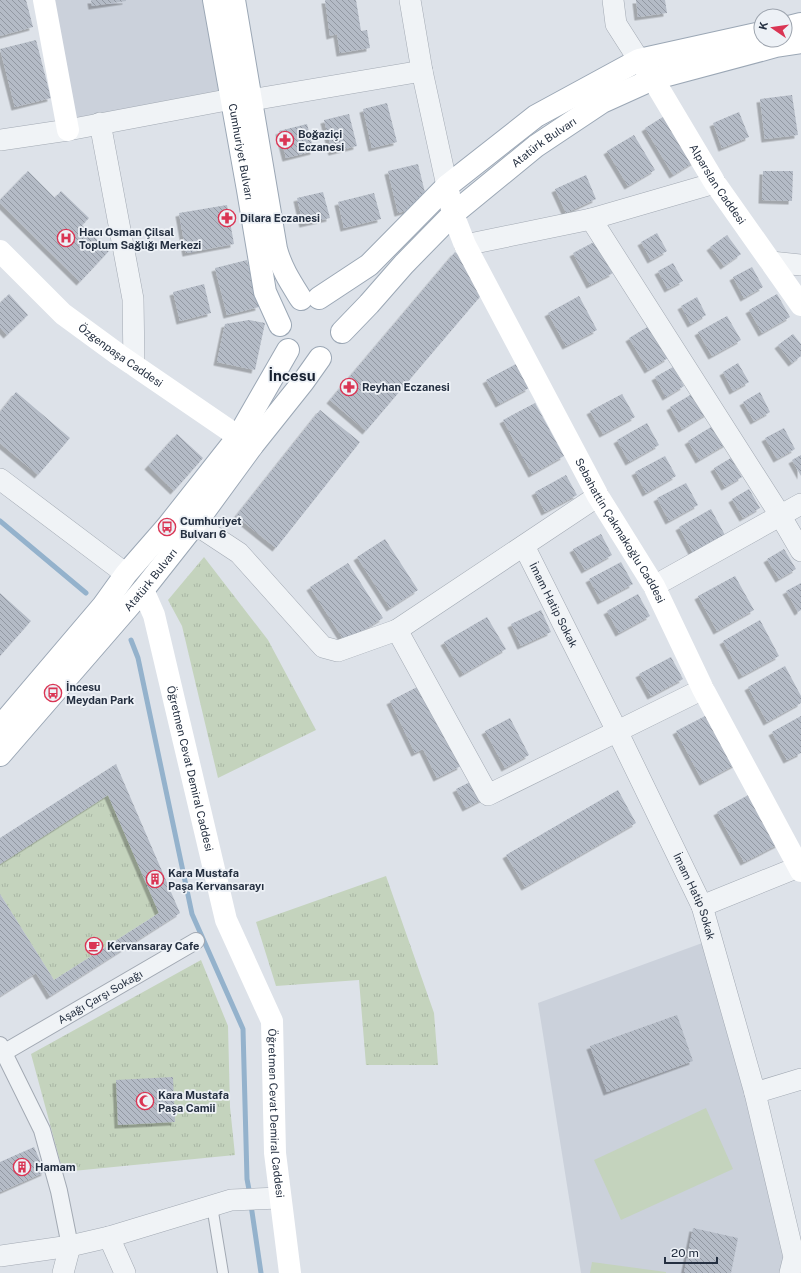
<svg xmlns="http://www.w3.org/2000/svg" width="801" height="1273" viewBox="0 0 801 1273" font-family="'Public Sans',sans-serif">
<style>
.built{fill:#cbd1db}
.grass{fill:url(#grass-tufts)}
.garden{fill:#c4d3bd}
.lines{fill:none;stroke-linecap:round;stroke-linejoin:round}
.stream{stroke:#94b2cc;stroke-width:5}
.building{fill:url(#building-back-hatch);filter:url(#shadow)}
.service-casing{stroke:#a2a9b3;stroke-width:12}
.pedestrian-casing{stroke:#a2a9b3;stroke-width:18}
.minor-casing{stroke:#a2a9b3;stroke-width:22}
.primary-casing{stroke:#9ba7b5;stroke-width:24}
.service{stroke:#f0f3f6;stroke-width:10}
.pedestrian{stroke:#f0f3f6;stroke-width:16}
.minor{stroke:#f0f3f6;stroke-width:21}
.secondary{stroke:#fff;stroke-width:22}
.primary{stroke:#fff;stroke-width:22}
.labels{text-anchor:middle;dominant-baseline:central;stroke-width:3.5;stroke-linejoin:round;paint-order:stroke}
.poi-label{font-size:11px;font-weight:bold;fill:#253041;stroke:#edf1f6;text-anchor:start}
.street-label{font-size:11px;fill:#253041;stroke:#edf1f6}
.district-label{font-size:15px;font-weight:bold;fill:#182131;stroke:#edf1f6}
</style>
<defs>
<pattern id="grass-tufts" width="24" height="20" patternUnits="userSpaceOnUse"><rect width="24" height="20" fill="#c4d3bd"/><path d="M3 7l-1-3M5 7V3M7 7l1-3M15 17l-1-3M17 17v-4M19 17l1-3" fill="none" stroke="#a8b5a4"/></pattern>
<pattern id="building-back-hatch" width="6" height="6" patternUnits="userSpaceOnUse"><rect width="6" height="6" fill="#b4bbc6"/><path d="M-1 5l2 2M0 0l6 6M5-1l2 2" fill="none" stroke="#9298a2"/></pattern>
<filter id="shadow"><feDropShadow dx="-3.5" dy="3.5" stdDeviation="0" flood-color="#0004"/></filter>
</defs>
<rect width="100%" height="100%" fill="#dde2e9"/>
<!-- built -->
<path class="built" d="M44 0H214L232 99 68 130Z
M705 942 790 1269 789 1273H581L538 1003Z"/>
<!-- grass -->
<path class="grass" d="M204 557 268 640 316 730 218 778 182 626 168 600Z
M108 795 159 913 54 980 0 894V864Z
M386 876 434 1013 438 1065H366L359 980 276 986 256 922Z
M201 960 228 1026 230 1107 235 1155 63 1172 31 1054Z"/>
<!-- garden -->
<path class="garden" d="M706 1108 733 1169 621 1220 594 1160Z
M592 1262 666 1272V1273H590Z"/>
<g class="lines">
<!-- stream -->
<path class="stream" d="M0 521 86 593
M131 640 138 658 192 914 243 1029 247 1179 250 1195
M251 1205 261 1273"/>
</g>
<!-- building -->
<path class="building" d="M0 0H26L33 27 0 36Z
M91 0H126V1L92 6Z
M325 0H356L361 31 367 30 370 48 340 53 337 34 330 36Z
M636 0H665L667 13 638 17Z
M36 40 51 98 15 107 0 49Z
M792 95 798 135 765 139 760 99Z
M387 103 397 142 372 148 363 109Z
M671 112 699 159 673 175 645 128Z
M739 112 749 137 722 148 713 123Z
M349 114 357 146 332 152 324 120Z
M307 124 314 151 286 158 279 131Z
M634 135 655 170 628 186 607 151Z
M418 164 428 205 398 213 388 171Z
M28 171 55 198 61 191 89 218 82 225 109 251 80 282 0 203V200Z
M763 171H793L792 201 762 200Z
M586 175 596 199 566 213 555 189Z
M323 192 330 218 303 224 297 198Z
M374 193 381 219 344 228 338 202Z
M227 205 234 244 186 253 179 213Z
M657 233 667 251 651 260 641 242Z
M727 235 741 254 724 266 710 247Z
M596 241 613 273 590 285 573 253Z
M455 252 475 268 484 292 366 431 330 400Z
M247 260 259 307 227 315 215 268Z
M673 263 683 281 668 289 658 271Z
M752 267 763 287 744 298 733 277Z
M204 284 211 313 180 321 173 292Z
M9 294 28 315 7 335 0 327V303Z
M777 294 790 317 762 333 749 310Z
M579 296 597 330 566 346 548 313Z
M697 297 706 315 691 324 681 306Z
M727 316 741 340 712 356 698 332Z
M249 320 265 323 255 370 217 362 225 324Z
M649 326 668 358 648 370 629 338Z
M793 334 801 344V356L792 363 778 345Z
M738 363 749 382 733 391 723 372Z
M516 364 529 388 499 404 486 380Z
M673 367 684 386 666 397 655 377Z
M697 391 710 412 682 429 670 407Z
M16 392 70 438 38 475 0 443V412Z
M760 392 770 412 754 421 743 402Z
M622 394 635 417 603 434 590 411Z
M535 403 564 456 532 474 503 420Z
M320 410 360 442 276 548 236 516Z
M647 423 659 445 629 462 617 440Z
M716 424 728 443 699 460 688 441Z
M784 428 795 449 777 459 765 438Z
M177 434 203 458 174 491 148 466Z
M801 455V476L792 460Z
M665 456 676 476 646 493 635 472Z
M731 458 742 477 725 487 714 468Z
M566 475 577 495 545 512 535 492Z
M686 483 698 505 669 521 657 498Z
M749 489 760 508 743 518 732 499Z
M711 509 726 537 694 555 679 527Z
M601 534 612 555 585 570 573 549Z
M385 539 418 590 390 608 357 557Z
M784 549 796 569 779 579 767 559Z
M621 562 633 584 601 601 589 579Z
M348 563 383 618 345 642 310 587Z
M735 576 754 610 717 631 698 596Z
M801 583V610L798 612 786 591Z
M0 593 31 621 0 656Z
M638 594 650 616 619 633 607 611Z
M541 610 551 632 521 646 511 624Z
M487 617 506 649 463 674 444 642Z
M760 620 779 656 742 676 723 641Z
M671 657 683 679 651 696 639 674Z
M785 666 801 696V703L767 722 748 687Z
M421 685 461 766 437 778 423 749 415 753 390 701Z
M711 713 738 763 703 782 676 731Z
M801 716V753L787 760 772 732Z
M510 718 529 755 505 768 485 731Z
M116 764 180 913 50 996 36 973 0 996V894L54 980 159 913 108 795 0 864V838Z
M476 779 485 798 466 808 456 789Z
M618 790 636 823 525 887 506 855Z
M752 793 779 844 744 862 717 812Z
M677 1015 693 1061 607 1092 590 1046Z
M173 1077 175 1122 118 1125 116 1080Z
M34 1147 45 1172 0 1192V1162Z
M693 1228 738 1238 731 1273H684Z"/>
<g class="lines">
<defs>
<path id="service" d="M212 1206 223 1273"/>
<g id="pedestrian">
<path d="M0 1045 42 1130 59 1191 70 1246"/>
<path id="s1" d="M5 1052 196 941"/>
</g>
<g id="minor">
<path d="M410 0 422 71 447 186"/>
<path d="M613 0 616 24 639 60"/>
<path d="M100 123 133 299 134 365"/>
<path d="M0 140 68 130 232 99 251 100 422 71"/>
<path d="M591 219 780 515 801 551"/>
<path d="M465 245 591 219 715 183"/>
<path d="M771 262 801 265"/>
<path d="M0 479 126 574"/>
<path d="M195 524 239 553 323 647 338 651 397 630 598 496"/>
<path id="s2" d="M524 546 617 731 702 906 755 1093 794 1257 790 1273"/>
<path d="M654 586 801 504"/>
<path d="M397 630 488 795 703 689"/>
<path d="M702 906 801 866"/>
<path d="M755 1093 801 1079"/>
<path d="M109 1237 125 1273"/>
<path d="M0 1256 70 1246 109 1237 231 1200 280 1198"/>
<path d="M63 1273 70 1246"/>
</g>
<g id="primary">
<path id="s7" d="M214 0 248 190 265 292 280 325"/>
<path d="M234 0 276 249C281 268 291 283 301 299"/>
<path d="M785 28 801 24"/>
<path d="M319 298 369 265 447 186 536 116 639 60 761 33"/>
<path id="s8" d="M342 332 369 304 404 264 453 214 536 146 602 102 653 79 776 46 801 42"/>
<path d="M0 727 103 606 126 574 167 527 238 437 288 350"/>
<path id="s9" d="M0 755 143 590 195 524 252 446 303 382 320 358"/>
</g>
</defs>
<!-- service casing -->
<use href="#service" class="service-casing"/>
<!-- pedestrian casing -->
<use href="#pedestrian" class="pedestrian-casing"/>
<!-- minor casing -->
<use href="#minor" class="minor-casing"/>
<!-- primary casing -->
<use href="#primary" class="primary-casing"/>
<!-- service -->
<use href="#service" class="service"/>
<!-- pedestrian -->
<use href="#pedestrian" class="pedestrian"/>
<!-- minor -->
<use href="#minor" class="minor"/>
<!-- secondary -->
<g class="secondary">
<path d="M44 0 68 130"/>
<path id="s3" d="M642 64 653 79 715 183 801 305"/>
<path id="s4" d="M447 186 453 214 465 245 598 496 654 586 703 689 801 871"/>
<path id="s5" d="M0 251 63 314 119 355 252 446"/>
<path id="s6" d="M143 590 154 615 226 920 272 1021 275 1153 290 1273"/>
</g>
<!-- primary -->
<use href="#primary" class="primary"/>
</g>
<!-- icons -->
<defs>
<symbol id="pharmacy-ring" viewBox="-11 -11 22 22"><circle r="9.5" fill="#edf1f6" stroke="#da3554" stroke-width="1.5"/><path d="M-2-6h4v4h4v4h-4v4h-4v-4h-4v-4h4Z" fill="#da3554"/></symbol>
<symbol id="hospital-ring" viewBox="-11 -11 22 22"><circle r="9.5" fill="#edf1f6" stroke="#da3554" stroke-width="1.5"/><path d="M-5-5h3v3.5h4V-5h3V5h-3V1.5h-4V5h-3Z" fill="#da3554"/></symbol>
<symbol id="bus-ring" viewBox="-11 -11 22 22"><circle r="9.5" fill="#edf1f6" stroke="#da3554" stroke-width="1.5"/><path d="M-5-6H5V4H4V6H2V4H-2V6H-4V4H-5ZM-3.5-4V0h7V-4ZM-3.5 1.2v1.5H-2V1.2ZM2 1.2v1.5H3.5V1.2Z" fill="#da3554"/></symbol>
<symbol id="building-ring" viewBox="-11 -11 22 22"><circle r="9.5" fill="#edf1f6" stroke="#da3554" stroke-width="1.5"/><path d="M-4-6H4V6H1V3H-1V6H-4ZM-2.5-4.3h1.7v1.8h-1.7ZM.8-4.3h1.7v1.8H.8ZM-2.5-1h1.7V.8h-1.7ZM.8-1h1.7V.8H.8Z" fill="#da3554"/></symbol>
<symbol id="cafe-ring" viewBox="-11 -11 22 22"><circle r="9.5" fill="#edf1f6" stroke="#da3554" stroke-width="1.5"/><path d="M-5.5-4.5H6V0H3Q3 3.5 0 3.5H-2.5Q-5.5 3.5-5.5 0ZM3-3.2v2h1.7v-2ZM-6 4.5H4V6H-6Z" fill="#da3554"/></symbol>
<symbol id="mosque-ring" viewBox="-11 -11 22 22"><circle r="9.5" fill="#edf1f6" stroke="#da3554" stroke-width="1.5"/><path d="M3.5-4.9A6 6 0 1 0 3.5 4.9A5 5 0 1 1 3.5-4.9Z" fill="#da3554"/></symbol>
</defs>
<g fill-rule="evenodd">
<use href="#pharmacy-ring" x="275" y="130" width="20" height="20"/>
<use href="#pharmacy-ring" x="217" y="208" width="20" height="20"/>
<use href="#hospital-ring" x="56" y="228" width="20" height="20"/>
<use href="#pharmacy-ring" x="339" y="377" width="20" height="20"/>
<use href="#bus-ring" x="157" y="517" width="20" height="20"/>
<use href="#bus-ring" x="43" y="683" width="20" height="20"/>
<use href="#building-ring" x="145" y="869" width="20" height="20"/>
<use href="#cafe-ring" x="84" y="936" width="20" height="20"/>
<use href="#mosque-ring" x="135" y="1091" width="20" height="20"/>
<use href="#building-ring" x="12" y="1157" width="20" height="20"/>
</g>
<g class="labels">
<!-- poi labels -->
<g class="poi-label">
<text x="298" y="134">Boğaziçi<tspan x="298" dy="13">Eczanesi</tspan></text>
<text x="240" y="218">Dilara Eczanesi</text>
<text x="79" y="232">Hacı Osman Çilsal<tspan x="79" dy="13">Toplum Sağlığı Merkezi</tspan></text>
<text x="362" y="387">Reyhan Eczanesi</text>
<text x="180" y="521">Cumhuriyet<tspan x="180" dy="13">Bulvarı 6</tspan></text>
<text x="66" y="687">İncesu<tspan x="66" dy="13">Meydan Park</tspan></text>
<text x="168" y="873">Kara Mustafa<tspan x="168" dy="13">Paşa Kervansarayı</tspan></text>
<text x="107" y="946">Kervansaray Cafe</text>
<text x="158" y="1095">Kara Mustafa<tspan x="158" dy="13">Paşa Camii</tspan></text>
<text x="35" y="1167">Hamam</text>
</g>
<!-- street labels -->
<g class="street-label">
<text stroke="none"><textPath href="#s8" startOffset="278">Atatürk Bulvarı</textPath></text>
<text stroke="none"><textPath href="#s7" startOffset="154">Cumhuriyet Bulvarı</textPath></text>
<text stroke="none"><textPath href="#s3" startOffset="142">Alparslan Caddesi</textPath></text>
<text stroke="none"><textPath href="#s5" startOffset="160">Özgenpaşa Caddesi</textPath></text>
<text stroke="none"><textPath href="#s4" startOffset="387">Sebahattin Çakmakoğlu Caddesi</textPath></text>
<text stroke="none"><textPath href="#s9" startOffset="231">Atatürk Bulvarı</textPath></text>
<text stroke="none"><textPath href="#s2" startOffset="66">İmam Hatip Sokak</textPath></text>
<text stroke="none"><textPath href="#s6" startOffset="185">Öğretmen Cevat Demiral Caddesi</textPath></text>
<text stroke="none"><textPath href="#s2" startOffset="390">İmam Hatip Sokak</textPath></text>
<text stroke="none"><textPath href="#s1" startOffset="110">Aşağı Çarşı Sokağı</textPath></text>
<text stroke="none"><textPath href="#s6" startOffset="544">Öğretmen Cevat Demiral Caddesi</textPath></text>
</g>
<!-- district labels -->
<g class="district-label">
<text x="292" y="375">İncesu</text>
</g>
</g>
<!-- north arrow -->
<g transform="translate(773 28) rotate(283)"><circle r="19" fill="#edf1f6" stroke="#9da4ae"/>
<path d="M0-3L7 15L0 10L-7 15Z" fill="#da3554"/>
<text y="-6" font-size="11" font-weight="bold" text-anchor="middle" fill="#253041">K</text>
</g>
<!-- scale -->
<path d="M665 1257v6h52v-6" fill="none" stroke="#253041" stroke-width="2"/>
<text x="671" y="1257" font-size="12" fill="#253041" stroke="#edf1f6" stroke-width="3" paint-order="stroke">20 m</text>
</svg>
